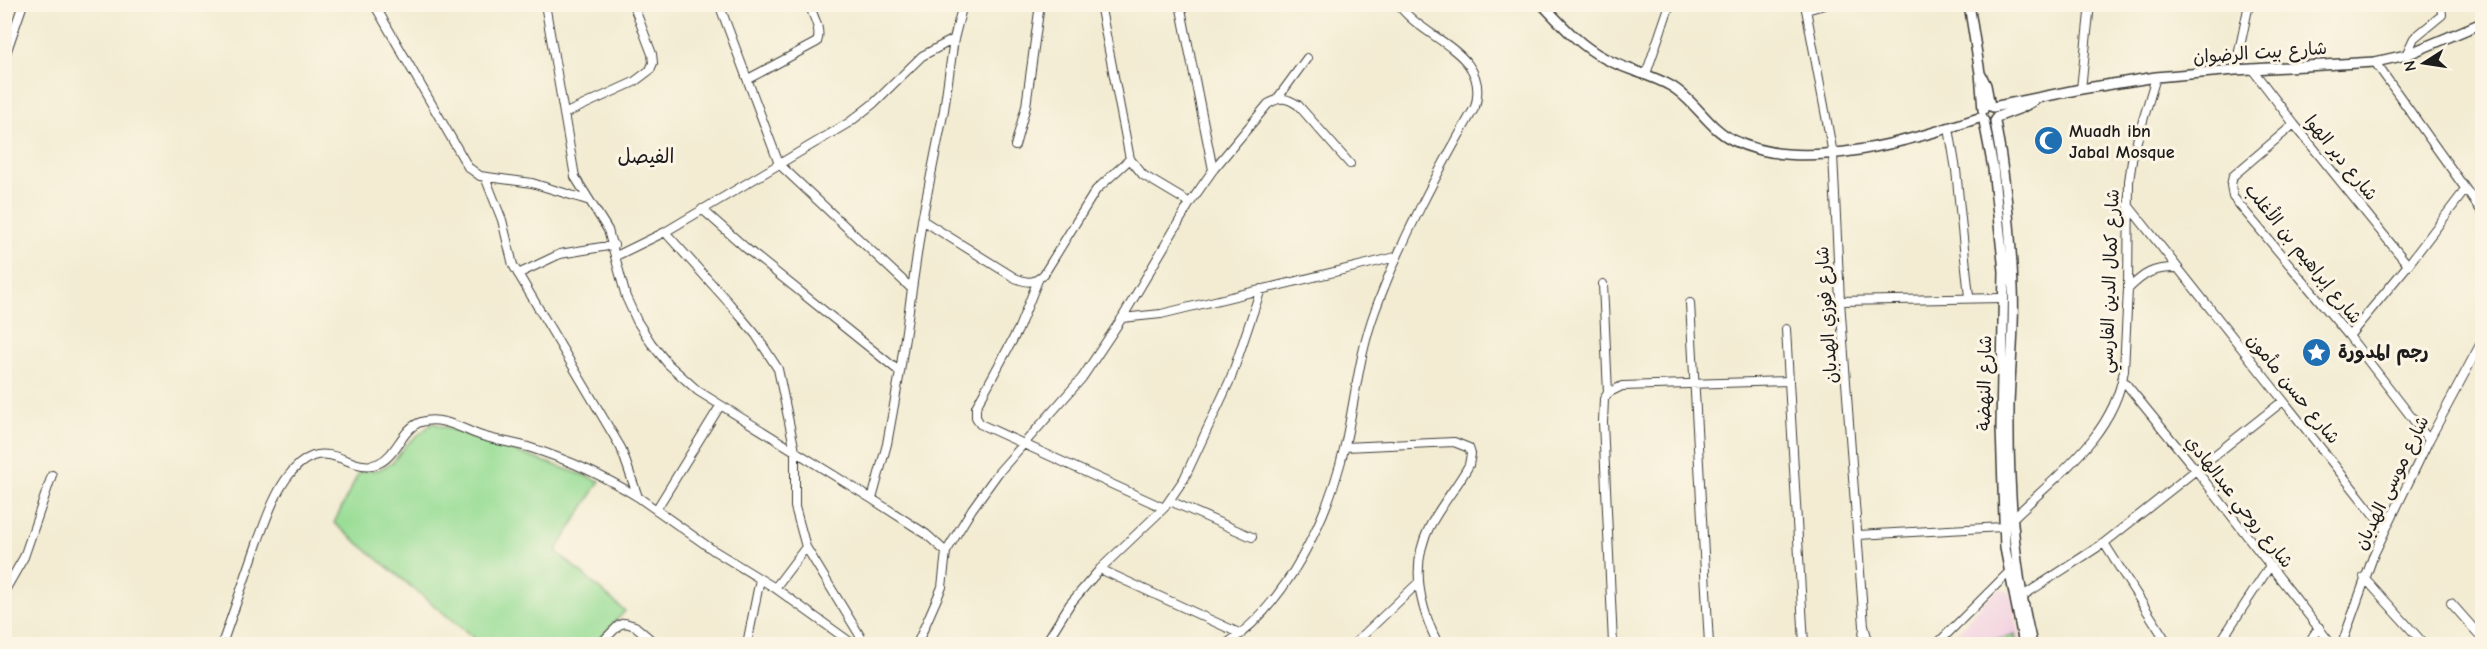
<svg xmlns="http://www.w3.org/2000/svg" width="2487" height="649" viewBox="0 0 2487 649" font-family="'Comic Neue','Playpen Sans Arabic',sans-serif">
<style>
.built{fill:#f2cfe1}
.green{fill:#98dd95;stroke:#5a7c58;stroke-width:1.5}
.lines{fill:none;stroke-linecap:round;stroke-linejoin:round}
.minor-casing{stroke:#3c3b37;stroke-width:10}
.tertiary-casing{stroke:#3c3b37;stroke-width:12}
.minor{stroke:#fff;stroke-width:8}
.tertiary{stroke:#fff;stroke-width:9}
.labels{text-anchor:middle;dominant-baseline:central;stroke-width:6;stroke-linejoin:round;paint-order:stroke}
.street-label{font-size:18px;fill:#1c1c1c;stroke:#fcf5e5}
.poi-label{font-size:18px;font-weight:bold;fill:#1c1c1c;stroke:#fcf5e5;text-anchor:start}
.neighbourhood-label{font-size:20px;fill:#1c1c1c;stroke:#fcf5e5}
</style>
<rect width="100%" height="100%" fill="#fcf5e5"/>
<filter id="ink" filterUnits="userSpaceOnUse"><feTurbulence type="fractalNoise" baseFrequency=".0167" numOctaves="2"/><feDisplacementMap in="SourceGraphic" scale="12" xChannelSelector="R" yChannelSelector="G"/><feConvolveMatrix kernelMatrix="1 2 1 2 8 2 1 2 1" color-interpolation-filters="sRGB"/></filter>
<filter id="wash" filterUnits="userSpaceOnUse"><feTurbulence type="fractalNoise" baseFrequency=".008" numOctaves="4" result="noise"/><feDisplacementMap in="SourceGraphic" scale="24" xChannelSelector="R" yChannelSelector="G"/><feGaussianBlur stdDeviation="1.35" result="paint"/><feColorMatrix in="noise" values="0 0 0 0 0 0 0 0 0 0 0 0 0 0 0 0 0 1.4 0 .05"/><feComposite in="paint" operator="in"/></filter>
<g filter="url(#wash)">
<rect width="100%" height="100%" fill="#f3ecd3"/>
<!-- built -->
<path class="built" d="M2001 588 2011 594 2021 644H1943L1962 628 1984 600Z"/>
<!-- green -->
<path class="green" d="M433 423 600 481 556 551 625 611 595 644H481L334 523 359 472 378 470 393 462 406 445Z
M2015 635 2016 641 2005 644H1982Z"/>
</g>
<g filter="url(#ink)">
<g class="lines">
<defs>
<path id="minor" d="M374 4 468 167 480 176 532 183 587 200
M545 4 575 177 608 230 626 297 637 321 651 343 668 364 698 391 872 499 926 534 946 552 942 587 917 644
M719 4 779 164 912 289
M1100 4 1130 159 1143 175 1190 203
M1180 4 1213 170
M1805 4 1833 154 1840 301 1864 626 1869 644
M1806 10 1828 4
M2406 55 2414 38 2442 15 2441 4
M4 59 23 4
M2375 62 2482 212
M2252 69 2294 124 2408 265
M2235 70 2249 4
M1646 74 1670 4
M748 79 817 42C822 30 813 16 809 4
M2081 89 2090 4
M1277 99 1307 58
M564 114 634 82 650 70 653 63 652 54 633 4
M2294 124 2233 176 2231 185 2233 197 2349 336 2429 440
M1949 128 1956 170 1969 297
M1015 146 1026 106 1040 4
M485 177 502 220 513 265 621 448 638 497 713 550 775 588 853 644
M2128 205 2385 529
M702 209 747 249 900 372
M922 220 1015 278C1027 283 1034 284 1044 274L1096 190 1130 159
M665 232 729 303 756 335 778 369 795 451V507L806 547 865 644
M616 256 665 232 850 122 874 103 922 56 954 39
M518 274 560 254 614 245
M1038 280 1018 330 976 407V417L980 424 1164 508
M1603 284 1608 393 1604 399 1603 422 1613 644
M2128 289C2145 273 2152 268 2176 268
M1840 301 2003 298
M1690 303 1709 644
M1122 318 1161 314 1396 257
M1786 329 1804 644
M2349 336 2408 265 2465 190
M2122 379 2196 470 2331 644
M1608 393 1622 386 1789 381
M1345 447 1454 442 1469 448 1471 454 1469 465C1457 487 1440 506 1429 528 1410 566 1420 608 1438 644
M872 499 887 444 900 372 922 220 944 110 954 39 963 4
M1170 501 1252 537
M656 510 720 406
M2012 519C2055 477 2115 435 2124 370L2128 289 2129 181 2133 154 2156 77
M1858 535 2003 527
M2104 543 2168 644
M946 552 972 509 998 473 1082 378 1122 318 1190 203 1213 170 1268 104C1281 96 1287 98 1298 105L1350 164
M1100 569 1241 634
M2364 577 2424 644
M775 588 806 547
M4 592 24 557 52 475
M2021 597 2104 543 2283 401
M2451 603 2482 638
M222 644C234 610 246 576 258 541 266 520 273 498 286 479 293 469 302 460 313 456 336 448 357 473 379 463 397 455 402 428 421 422 441 415 464 430 482 436 498 441 515 443 531 448 569 460 604 476 638 497
M600 644 619 625 625 623 635 626 656 644
M747 644 760 579
M1045 644 1070 604 1100 569 1164 508 1184 479 1231 378 1261 289
M1226 644C1287 605 1329 515 1345 445 1355 401 1359 354 1375 311 1401 240 1437 173 1475 107 1491 52 1424 41 1398 4
M1354 644 1419 582
M1862 644 1864 627
M1937 644 2008 573
M2219 644 2270 566
M2308 644 2319 627
M2342 644 2374 554 2429 440 2482 341"/>
<path id="tertiary" d="M1542 4C1561 24 1579 45 1604 58 1626 70 1650 74 1671 86 1695 100 1708 128 1733 140 1802 175 1912 140 1982 117
M1969 4 1980 73 1983 110
M1981 75 1986 85 1990 106
M1993 107 2081 89 2156 77 2235 70 2375 62 2406 55 2482 23
M1997 117 2021 108 2035 100
M1984 121 1993 168 2004 271 2001 427 2005 548 2024 644
M1995 121C2005 175 2011 232 2013 288 2015 327 2010 366 2009 406 2008 486 2013 566 2032 644"/>
</defs>
<!-- minor casing -->
<use href="#minor" class="minor-casing"/>
<!-- tertiary casing -->
<use href="#tertiary" class="tertiary-casing"/>
<!-- minor -->
<use href="#minor" class="minor"/>
<!-- tertiary -->
<use href="#tertiary" class="tertiary"/>
</g>
</g>
<!-- icons -->
<defs>
<symbol id="mosque-disc" viewBox="-11 -11 22 22"><circle r="9.5" fill="#1f6fb2" stroke="#fcf5e5"/><path d="M3.5-4.9A6 6 0 1 0 3.5 4.9A5 5 0 1 1 3.5-4.9Z" fill="#fff"/></symbol>
<symbol id="sight-disc" viewBox="-11 -11 22 22"><circle r="9.5" fill="#1f6fb2" stroke="#fcf5e5"/><path d="M0-6L1.8-2.2L6-1.7L2.9 1.2L3.7 5.4L0 3.3L-3.7 5.4L-2.9 1.2L-6-1.7L-1.8-2.2Z" fill="#fff"/></symbol>
</defs>
<g fill-rule="evenodd">
<use href="#mosque-disc" x="2032" y="124" width="33" height="33"/>
<use href="#sight-disc" x="2300" y="336" width="33" height="33"/>
</g>
<g class="labels">
<!-- street labels -->
<g class="street-label">
<text transform="translate(2260 53) rotate(-4)">شارع بيت الرضوان</text>
<text transform="translate(2341 158) rotate(51)">شارع دير الهوا</text>
<text transform="translate(2303 254) rotate(51)">شارع إبراهيم بن الأغلب</text>
<text transform="translate(2110 281) rotate(-88)">شارع كمال الدين الفارسي</text>
<text transform="translate(1827 315) rotate(-94)">شارع فوزي الهدبان</text>
<text transform="translate(1985 383) rotate(-89)">شارع النهضة</text>
<text transform="translate(2293 389) rotate(51)">شارع حسن مأمون</text>
<text transform="translate(2392 483) rotate(-64)">شارع موسى الهدبان</text>
<text transform="translate(2239 502) rotate(52)">شارع روحي عبدالهادي</text>
</g>
<!-- poi labels -->
<g class="poi-label">
<text x="2069" y="131">Muadh ibn<tspan x="2069" dy="21">Jabal Mosque</tspan></text>
<text x="2338" y="352">رجم المدورة</text>
</g>
<!-- neighbourhood labels -->
<g class="neighbourhood-label">
<text x="646" y="156">الفيصل</text>
</g>
</g>
<!-- margin -->
<rect width="2487" height="649" fill="none" stroke="#fcf5e5" stroke-width="24"/>
<!-- north arrow -->
<g transform="translate(2424 63) rotate(258)" stroke="#fcf5e5" stroke-width="4.5" paint-order="stroke">
<path d="M0-4.5L10 22L0 15L-10 22Z" fill="#1c1c1c"/>
<text y="-9" font-size="16" font-weight="bold" text-anchor="middle" fill="#1c1c1c">N</text>
</g>
</svg>
